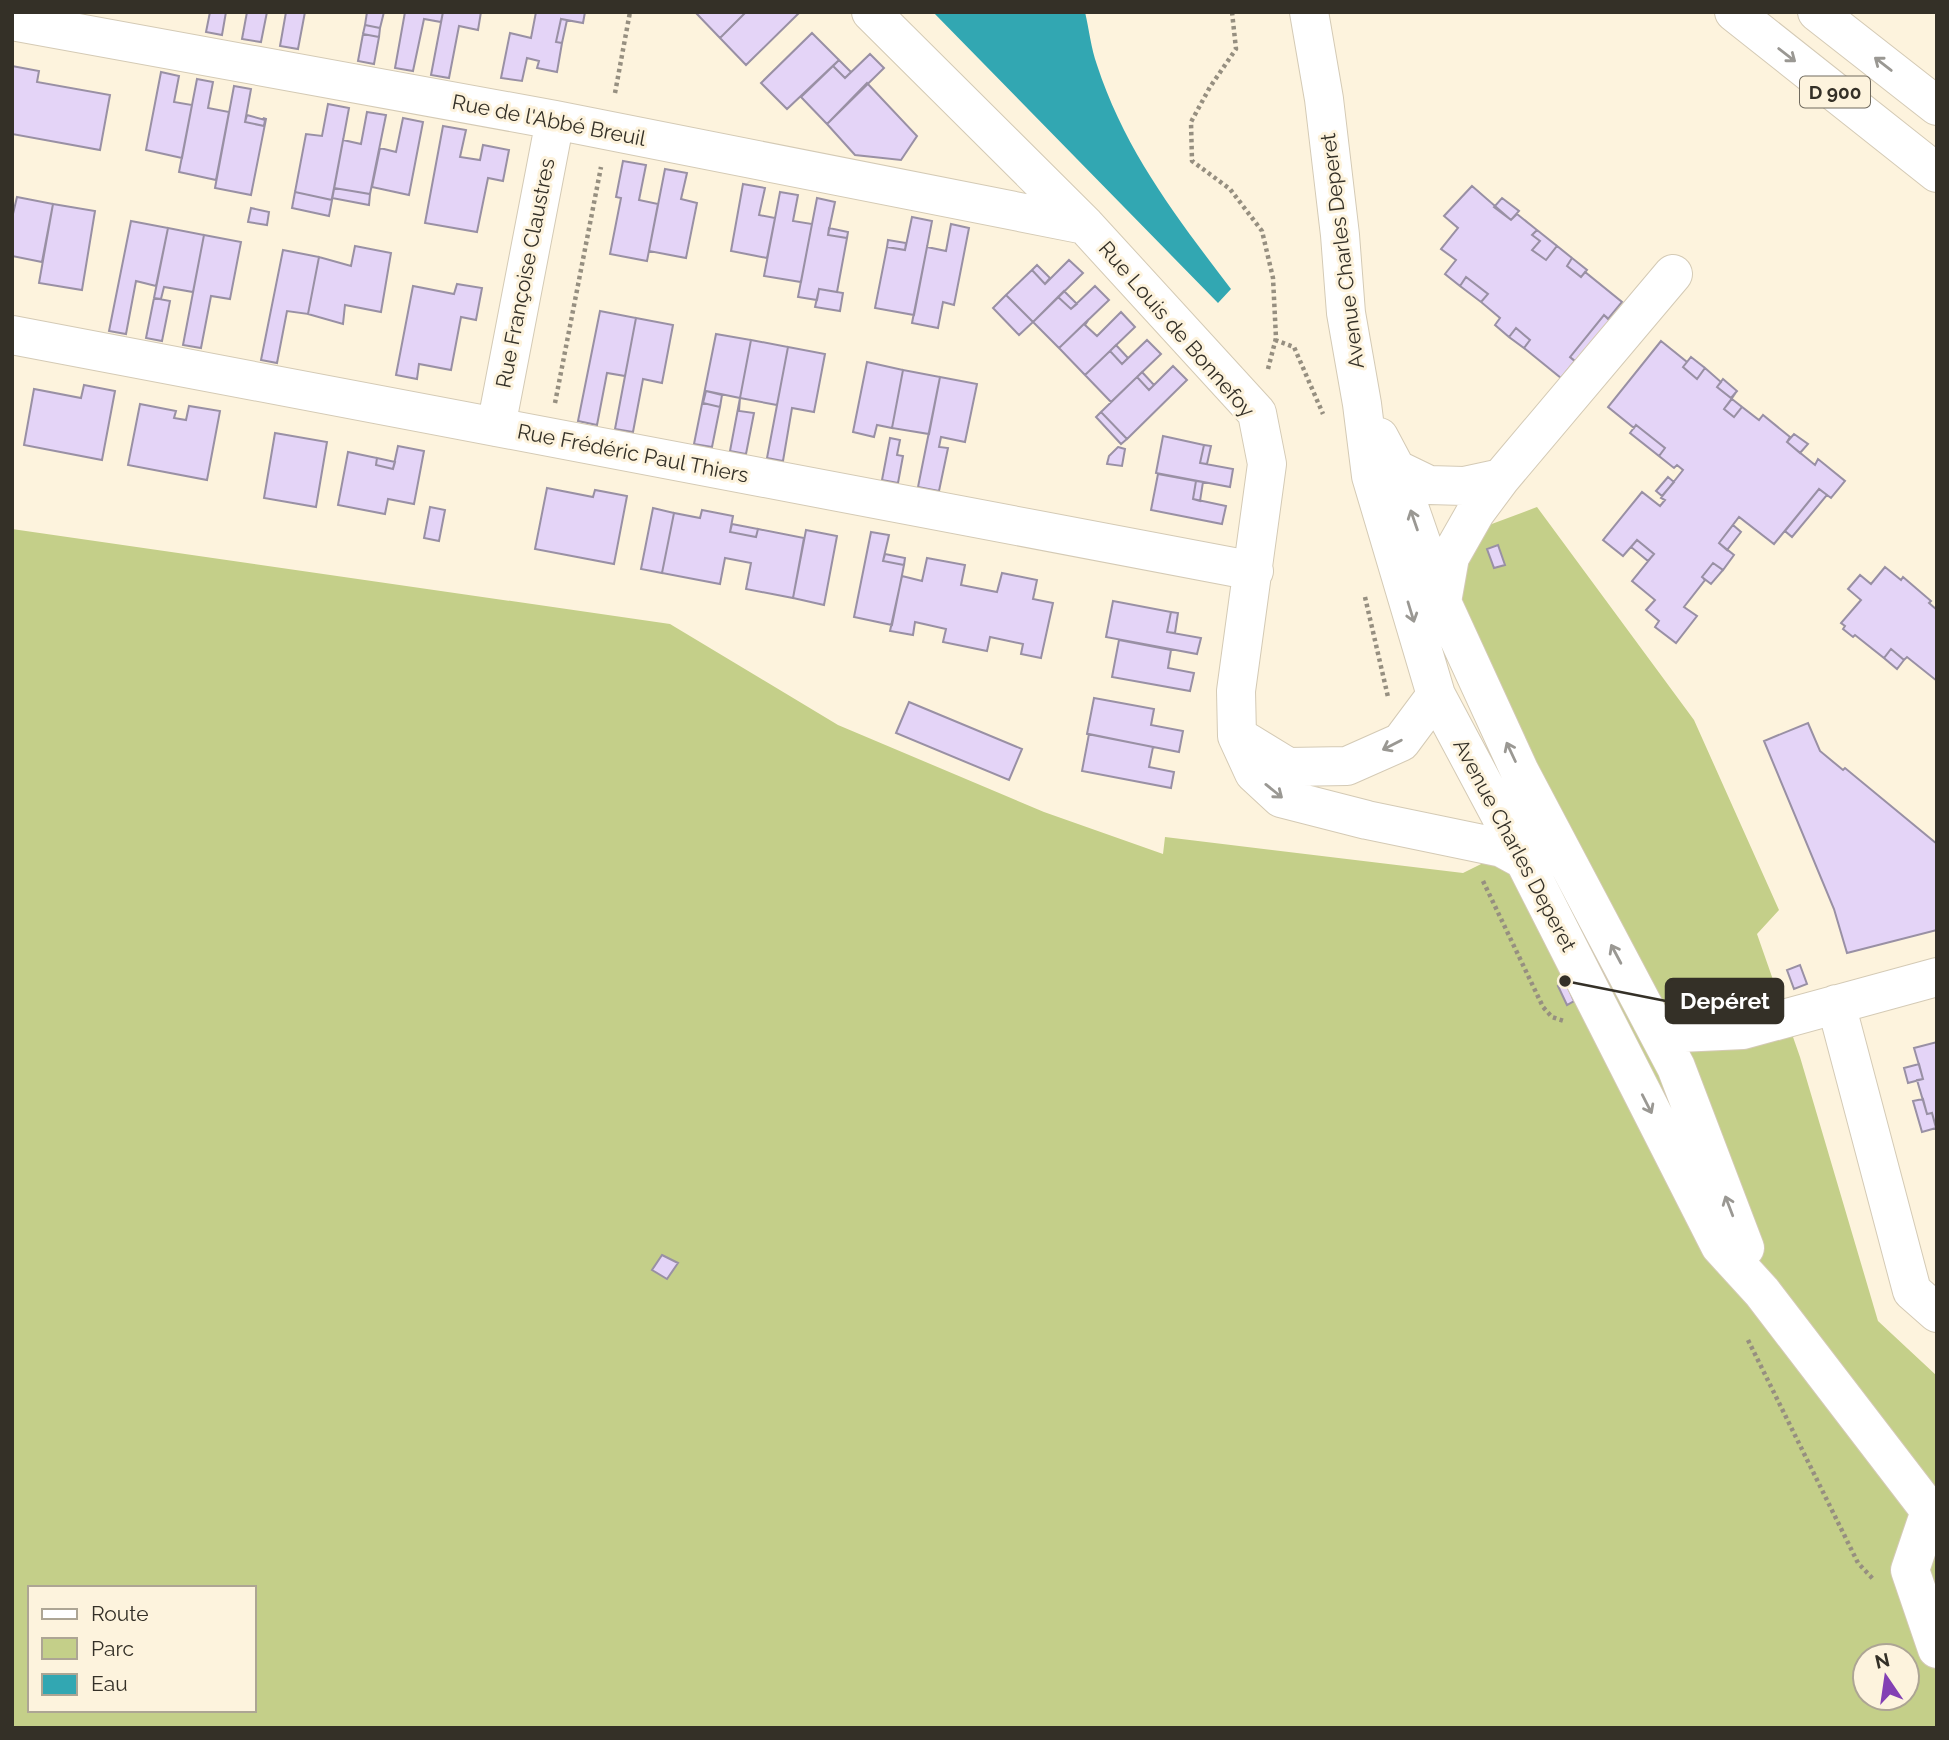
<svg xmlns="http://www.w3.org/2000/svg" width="1949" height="1740" viewBox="0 0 1949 1740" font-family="Raleway,sans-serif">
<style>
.green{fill:#c4cf89;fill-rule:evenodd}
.water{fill:#32a7b2}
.building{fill:#e4d4f7;stroke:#9990a4;stroke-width:2}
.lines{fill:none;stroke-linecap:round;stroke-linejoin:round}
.minor-casing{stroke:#d4cab5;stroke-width:40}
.major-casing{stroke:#d4cab5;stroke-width:40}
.path{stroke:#968f80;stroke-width:4.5;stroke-dasharray:3.5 3.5;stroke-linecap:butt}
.minor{stroke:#fff;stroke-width:38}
.major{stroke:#fff;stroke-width:38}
.oneway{stroke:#9a9893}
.labels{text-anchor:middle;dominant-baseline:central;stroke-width:6;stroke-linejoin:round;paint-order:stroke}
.shield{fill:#fdf3dd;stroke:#706a5e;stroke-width:2}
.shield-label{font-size:19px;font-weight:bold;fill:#343027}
.street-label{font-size:21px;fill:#343027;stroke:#fdf3dd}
.leader{fill:none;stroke:#343027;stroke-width:2.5}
.callout-dot{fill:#343027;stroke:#fdf3dd;stroke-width:2.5}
.callout{fill:#343027;stroke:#343027;stroke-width:2.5}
.callout-label{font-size:23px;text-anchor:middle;font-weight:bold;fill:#fff}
</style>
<rect width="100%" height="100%" fill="#fdf3dd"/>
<!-- green -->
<path class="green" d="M1537 507 1694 720 1779 910 1757 934 1800 1057 1878 1321 1937 1376V1728H12V529L670 624 838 725 1044 812 1163 854 1165 837 1463 873 1560 825 1456 591 1481 528ZM30 1588H254V1710H30ZM1865 1656H1907V1698H1865Z"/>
<!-- water -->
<path class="water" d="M933 12H1085C1089 29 1091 48 1097 65 1125 151 1177 218 1231 289L1218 303Z"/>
<!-- building -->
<path class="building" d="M210 12H226L222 35 206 32Z
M247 12H267L261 42 242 39Z
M286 12H305L298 49 280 46Z
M367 12H384L380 28 365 25Z
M405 12H443L441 22 424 19 413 71 395 68Z
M443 12H481L478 30 459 26 449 78 431 75Z
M536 12H585L583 23 561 19 556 42 562 43 557 72 537 68 539 61 527 58 522 81 501 78 510 33 531 38Z
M695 12H746L720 38Z
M746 12H800L746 65 720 38Z
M561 19 567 20 562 43 556 42Z
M365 25 380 28 379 37 363 34Z
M812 33 839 60 787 109 761 83Z
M363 34 379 37 374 64 358 61Z
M870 54 884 68 827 124 801 97 833 66 845 78Z
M839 60 851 72 845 78 833 66Z
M12 66 39 71 37 82 110 95 100 150 12 134Z
M161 72 179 76 174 102 192 105 182 158 146 150Z
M197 79 213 82 208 108 229 112 216 180 179 172Z
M867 83 917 136 901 160 855 155 827 124Z
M234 86 251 89 245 122 264 126 265 120 263 118 266 119 251 195 215 188Z
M328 104 349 108 332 200 295 192 306 134 322 136Z
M367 112 386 115 370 194 334 188 343 140 361 144Z
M247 115 265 120 264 126 245 122Z
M403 118 423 122 409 195 372 187 380 148 396 152Z
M443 126 466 130 460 157 480 160 483 145 509 150 503 181 488 178 477 232 425 223Z
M623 161 646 165 639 200 658 204 647 261 610 254 621 198 616 197Z
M665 169 687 173 681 199 697 203 686 258 649 251Z
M743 184 765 188 759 215 775 218 767 258 731 251Z
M1472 186 1511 220 1517 214 1537 230 1532 235 1540 241 1532 250 1546 260 1557 246 1572 258 1567 266 1581 277 1585 272 1622 302 1608 319 1604 315 1570 357 1575 361 1561 378 1524 348 1530 340 1516 328 1509 337 1495 325 1500 318 1481 302 1488 294 1466 277 1460 286 1445 274 1456 260 1441 249 1458 228 1444 216Z
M334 188 370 194 369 205 332 198Z
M295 192 332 200 329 216 292 208Z
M780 192 798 195 793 221 812 224 801 282 764 276Z
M17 197 53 204 42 262 12 256V218Z
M817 198 835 202 828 235 847 238 837 292 819 289 817 300 798 297Z
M1502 198 1519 211 1511 220 1494 207Z
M53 204 95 211 82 290 39 283Z
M251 208 269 212 267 225 248 222Z
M912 217 932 221 914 315 875 308 887 247 905 250Z
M131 221 168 228 156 286 136 281 126 334 109 331Z
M951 224 969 228 954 305 943 302 938 328 912 323 927 247 946 251Z
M168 228 204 235 193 292 164 287 161 299 154 298Z
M829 228 848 232 847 238 828 235Z
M1537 230 1557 246 1546 260 1532 250 1540 241 1532 235Z
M204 235 241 242 230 299 211 296 201 348 183 345Z
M888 240 906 243 905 250 887 247Z
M355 246 391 253 381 312 345 305 343 324 308 314 319 257 351 266Z
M283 250 319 257 308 314 287 311 277 363 261 360Z
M1572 258 1587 270 1581 277 1567 266Z
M1069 260 1083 273 1033 322 1006 295 1032 270 1045 284Z
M1037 265 1050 278 1045 284 1032 270Z
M1466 277 1488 294 1481 302 1460 286Z
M457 284 482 288 476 320 461 317 451 370 419 364 417 379 396 375 413 286 454 294Z
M1095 286 1109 300 1059 348 1033 322 1058 297 1071 309Z
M819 289 843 293 840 311 815 307Z
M1064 291 1077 304 1071 309 1058 297Z
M1006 295 1033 322 1019 335 993 308Z
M154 298 170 301 162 341 146 338Z
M600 311 636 318 625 376 607 373 597 425 578 421Z
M1121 312 1135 327 1085 375 1059 348 1089 319 1085 325 1097 336Z
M1604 315 1611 321 1577 363 1570 357Z
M636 318 673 325 662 383 643 379 633 432 615 429Z
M1516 328 1530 340 1524 348 1509 337Z
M716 334 751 340 740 398 706 391 703 403 720 407 712 447 694 444Z
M751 340 788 347 777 405 740 398Z
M1147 340 1161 354 1111 402 1085 375 1110 351 1122 364Z
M1661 341 1687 362 1683 367 1697 379 1705 368 1721 382 1717 387 1731 398 1735 394 1724 409 1734 417 1742 407 1759 420 1763 415 1790 437 1787 442 1815 465 1818 459 1845 481 1831 498 1819 489 1774 544 1739 517 1719 543 1734 555 1723 570 1713 563 1702 577 1705 580 1684 607 1697 616 1676 643 1655 627 1659 621 1646 610 1655 600 1632 581 1654 554 1637 540 1623 556 1603 540 1642 492 1660 506 1665 500 1661 498 1683 470 1677 465 1674 468 1659 456 1665 448 1636 425 1634 428 1608 407Z
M1116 345 1128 358 1122 364 1110 351Z
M788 347 825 354 814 412 792 408 783 461 767 458Z
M1691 357 1705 368 1697 379 1683 367Z
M867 362 903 370 892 428 877 425 874 437 853 432Z
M1173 366 1187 380 1127 439 1101 412 1137 377 1149 390Z
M903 370 940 377 929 434 892 428Z
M1142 372 1154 385 1149 390 1137 377Z
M940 377 977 384 965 442 941 437 939 447 948 448 939 491 918 487Z
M1723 379 1737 391 1731 398 1717 387Z
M84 385 115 391 102 460 24 445 34 389 81 398Z
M706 391 722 395 720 407 703 403Z
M740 398 739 411 754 413 746 454 730 451Z
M1732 399 1742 407 1734 417 1724 409Z
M140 404 176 411 174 418 186 420 189 406 220 411 207 480 128 465Z
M1101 412 1127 439 1121 444 1096 417Z
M1636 425 1665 448 1659 456 1630 433Z
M275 433 327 442 316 507 264 498Z
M1794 434 1808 444 1800 453 1787 442Z
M1163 436 1204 445 1200 463 1233 469 1230 487 1156 473Z
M890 438 900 440 897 455 903 456 898 483 882 480Z
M1204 445 1211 446 1207 464 1200 463Z
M398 446 424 451 414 504 388 499 385 514 338 505 348 452 377 458 376 465 393 469Z
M1118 447 1125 449 1122 466 1107 464 1109 456Z
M377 458 395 462 393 469 376 465Z
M1158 474 1196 481 1193 499 1226 506 1222 524 1151 510Z
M1668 477 1674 482 1662 496 1656 491Z
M1196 481 1203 482 1200 501 1193 499Z
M547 488 593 497 595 490 627 496 614 564 535 549Z
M1819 489 1827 495 1792 537 1785 531Z
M430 507 445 510 439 541 424 538Z
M653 508 674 513 662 573 641 569Z
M702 510 733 516 730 532 756 537 758 529 804 538 793 598 746 589 751 563 725 558 720 584 662 573 674 513 700 518Z
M732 524 758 529 756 537 730 532Z
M1733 525 1741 532 1727 550 1719 543Z
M806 530 837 536 824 605 793 598Z
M871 532 889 535 883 561 904 565 892 625 854 617Z
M1637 540 1654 554 1648 561 1631 547Z
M1498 545 1505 565 1494 568 1487 549Z
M885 554 905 558 904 565 883 561Z
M927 558 965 565 961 585 997 592 1002 573 1037 580 1033 599 1053 603 1041 658 1021 654 1023 644 990 637 987 651 943 642 946 629 915 622 913 635 890 631 902 576 922 581Z
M1713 563 1723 570 1711 584 1702 577Z
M1885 567 1901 580 1903 577 1931 601 1929 603 1937 610V681L1907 657 1904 660 1891 649 1884 658 1855 635 1853 637 1843 629 1845 626 1841 623 1861 600 1848 589 1860 575 1871 584Z
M1113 601 1171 612 1167 632 1201 638 1197 654 1106 637Z
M1171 612 1178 613 1175 633 1167 632Z
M1119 640 1171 650 1168 668 1194 673 1190 691 1112 677Z
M1891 649 1904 660 1897 669 1884 658Z
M1094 698 1154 709 1151 725 1183 731 1179 752 1087 734Z
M909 702 1022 749 1009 780 896 733Z
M1808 723 1820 751 1843 770 1845 768 1937 844V930L1847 953 1834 909 1764 741Z
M1089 734 1153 747 1149 767 1174 772 1171 788 1082 771Z
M1800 965 1807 984 1794 989 1787 970Z
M1566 983 1574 1001 1567 1005 1558 986Z
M1937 1042V1131L1932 1113 1927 1114 1917 1080 1923 1079 1914 1048Z
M1919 1064 1923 1079 1908 1083 1904 1068Z
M1923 1099 1927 1114 1932 1113 1936 1128 1922 1132 1913 1101Z
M662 1255 678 1263 667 1279 652 1270Z"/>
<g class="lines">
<defs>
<path id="minor" d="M871 12 1085 225 1257 413 1267 464 1236 691 1237 736 1254 773 1281 798 1367 820 1502 848 1524 860
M1309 12 1324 99 1340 235 1346 313 1362 404 1371 476 1436 695 1524 860 1720 1246 1762 1292 1930 1511 1937 1516
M12 21 555 120 1085 225
M12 335 1254 571
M496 427 555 120
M1379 437 1396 469 1442 602 1520 772 1676 1067 1745 1248
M1396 469 1429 485 1464 486 1501 478
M1442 602 1450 557 1475 513 1501 478 1673 274
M1239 737 1288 767 1347 766 1401 742 1436 695
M1836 1004 1912 1291 1937 1313
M1651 1020 1679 1033 1743 1030 1937 977
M1930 1511 1910 1570 1937 1649"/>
<path id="major" d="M1734 12 1937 173
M1817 12 1937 106"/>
</defs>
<!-- minor casing -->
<use href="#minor" class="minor-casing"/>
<!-- major casing -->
<use href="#major" class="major-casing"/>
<!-- path -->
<path class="path" d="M1232 12 1236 49 1210 87 1191 122 1192 161 1230 189 1262 231 1273 278 1276 338 1268 369
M615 93 630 12
M1275 340 1294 347 1323 414
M555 403 601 167
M1365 597 1388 697
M1483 881 1543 1007 1552 1017 1564 1021
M1748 1340 1858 1563 1873 1579"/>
<!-- minor -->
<use href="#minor" class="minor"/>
<!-- major -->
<use href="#major" class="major"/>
</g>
<!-- one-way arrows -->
<defs><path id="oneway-shaft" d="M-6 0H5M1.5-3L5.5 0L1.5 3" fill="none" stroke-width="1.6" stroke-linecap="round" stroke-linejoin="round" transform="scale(1.75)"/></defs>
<g class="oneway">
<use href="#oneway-shaft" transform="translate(1787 55) rotate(38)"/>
<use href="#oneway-shaft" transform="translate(1883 64) rotate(-142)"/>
<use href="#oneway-shaft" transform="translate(1414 520) rotate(-109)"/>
<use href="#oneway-shaft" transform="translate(1411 612) rotate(73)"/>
<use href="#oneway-shaft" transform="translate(1392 745) rotate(153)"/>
<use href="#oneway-shaft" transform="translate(1511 752) rotate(-115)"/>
<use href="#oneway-shaft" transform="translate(1274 791) rotate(39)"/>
<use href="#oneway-shaft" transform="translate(1616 954) rotate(-118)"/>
<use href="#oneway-shaft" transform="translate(1647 1104) rotate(63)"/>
<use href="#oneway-shaft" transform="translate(1729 1206) rotate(-111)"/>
</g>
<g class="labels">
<!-- shield labels -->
<rect class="shield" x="1800" y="76.5" width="70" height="31" rx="5"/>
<g class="shield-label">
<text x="1835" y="92">D 900</text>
</g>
<!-- street labels -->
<g class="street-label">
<text transform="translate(549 120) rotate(11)">Rue de l'Abbé Breuil</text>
<text transform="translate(1342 251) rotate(-97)">Avenue Charles Deperet</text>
<text transform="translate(525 273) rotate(-79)">Rue Françoise Claustres</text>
<text transform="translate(1177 329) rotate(49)">Rue Louis de Bonnefoy</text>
<text transform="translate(633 453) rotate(11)">Rue Frédéric Paul Thiers</text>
<text transform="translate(1515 845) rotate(62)">Avenue Charles Deperet</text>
</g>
</g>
<!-- callouts -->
<path class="leader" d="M1565 981L1666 1001"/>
<circle class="callout-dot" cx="1565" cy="981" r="7"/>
<rect class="callout" x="1666" y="979" width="117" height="44" rx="7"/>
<g class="callout-label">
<text x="1725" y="1009">Depéret</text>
</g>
<!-- border -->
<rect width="1949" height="1740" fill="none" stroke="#343027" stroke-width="28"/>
<!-- legend -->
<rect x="28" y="1586" width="228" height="126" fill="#fdf3dd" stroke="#ada594" stroke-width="2"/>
<rect x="42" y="1609" width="35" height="10" fill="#ffffff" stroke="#ada594" stroke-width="2"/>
<text x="91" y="1621" font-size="21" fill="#343027">Route</text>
<rect x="42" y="1638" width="35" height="21" fill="#c4cf89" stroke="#ada594" stroke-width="2"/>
<text x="91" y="1656" font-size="21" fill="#343027">Parc</text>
<rect x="42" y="1674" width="35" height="21" fill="#32a7b2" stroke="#ada594" stroke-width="2"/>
<text x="91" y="1691" font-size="21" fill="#343027">Eau</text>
<!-- north arrow -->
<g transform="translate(1886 1677) rotate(347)"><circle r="33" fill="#fdf3dd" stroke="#ada594" stroke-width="2"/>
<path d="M0-5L12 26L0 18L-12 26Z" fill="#8340b4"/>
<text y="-10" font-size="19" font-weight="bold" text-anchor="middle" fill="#343027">N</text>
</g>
</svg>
